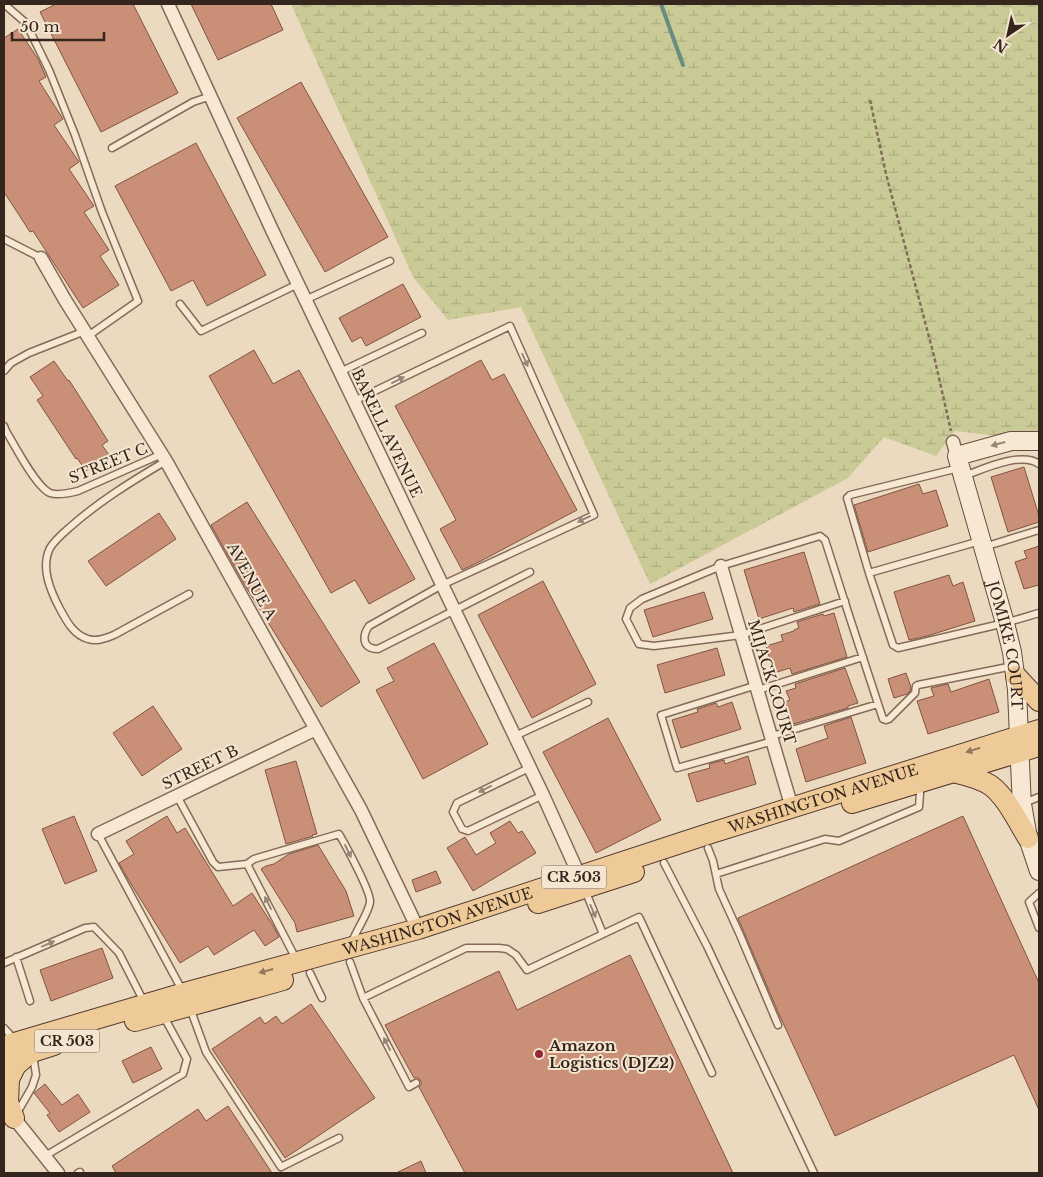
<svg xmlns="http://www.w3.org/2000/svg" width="1043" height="1177" viewBox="0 0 1043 1177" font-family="'Libre Baskerville',serif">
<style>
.wetland{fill:url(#wetland-marsh)}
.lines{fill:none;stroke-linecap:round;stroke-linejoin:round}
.stream{stroke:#6b8c80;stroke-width:4}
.building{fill:#c99077;stroke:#835340}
.lane-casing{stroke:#856b59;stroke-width:9}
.street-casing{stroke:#856b59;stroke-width:15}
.secondary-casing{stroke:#664d3c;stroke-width:20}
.primary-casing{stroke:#523a2d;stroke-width:22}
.path{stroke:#856b59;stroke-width:2.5;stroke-dasharray:4 2.5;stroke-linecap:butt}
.lane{stroke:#f7e8d3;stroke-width:6}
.street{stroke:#f7e8d3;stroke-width:12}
.secondary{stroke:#f7e8d3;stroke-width:18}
.primary{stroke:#efca99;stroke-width:20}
.oneway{fill:#968778}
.oneway2{fill:#92785b}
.poi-dot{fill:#922b37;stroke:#f4e5d0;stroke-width:2}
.labels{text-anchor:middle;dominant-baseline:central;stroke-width:4;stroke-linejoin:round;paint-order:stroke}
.shield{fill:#f4e5d0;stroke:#6e5f53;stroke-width:1}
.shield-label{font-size:14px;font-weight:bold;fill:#35261d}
.street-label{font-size:15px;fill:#35261d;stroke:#f4e5d0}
.poi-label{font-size:15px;font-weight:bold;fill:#35261d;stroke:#f4e5d0;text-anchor:start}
</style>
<defs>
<pattern id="wetland-marsh" width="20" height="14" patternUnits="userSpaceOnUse" patternTransform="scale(1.25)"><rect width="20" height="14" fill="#c9ca95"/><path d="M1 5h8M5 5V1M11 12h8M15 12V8" fill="none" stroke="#adad80"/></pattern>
</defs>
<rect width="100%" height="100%" fill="#ecdac0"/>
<!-- wetland -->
<path class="wetland" d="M291 4H1039V441L955 431 936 456 884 437 848 478 650 584 521 307 448 320 413 277Z"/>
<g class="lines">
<!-- stream -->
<path class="stream" d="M661 4 683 65"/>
</g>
<!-- building -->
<path class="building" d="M56 4H133L178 93 101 132 40 12Z
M191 4H271L283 30 218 60Z
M18 29 38 59 46 77 39 81 63 119 54 125 79 162 69 169 94 206 84 212 109 250 100 256 119 285 83 308 33 231 30 232 4 192V38Z
M301 82 388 237 325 272 237 118Z
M196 143 266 275 207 306 193 280 171 291 115 186Z
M403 284 421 317 366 346 361 337 352 342 339 318Z
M254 350 273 384 299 370 415 579 369 604 355 580 331 593 209 376Z
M481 360 492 380 504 374 577 510 479 562 462 570 440 529 456 520 395 406Z
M54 361 68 381 69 380 108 441 102 445 109 455 86 471 77 458 76 459 37 400 43 396 30 377Z
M1024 467 1039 516V522L1008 532 991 477Z
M919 484 923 494 936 490 948 526 868 552 854 505Z
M247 502 360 682 321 707 244 584 211 525Z
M159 513 176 539 106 586 88 561Z
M1039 546V585L1024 589 1015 562 1027 558 1024 551Z
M804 552 820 604 794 612 793 608 759 619 744 570Z
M949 575 953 586 963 582 975 621 927 636 909 640 894 592Z
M543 581 596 684 532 718 478 615Z
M704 592 713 619 653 637 644 610Z
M834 613 847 657 792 674 790 668 774 673 766 646 783 641 781 635 794 631V630L799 628 797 622 823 614 824 616Z
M434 643 488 744 423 779 376 690 394 681 387 668Z
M717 648 725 675 665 693 657 665Z
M845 668 858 703 848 706V708L790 725 782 703 790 700 786 691 796 688 795 684Z
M906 673 911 687 910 691 907 694 894 698 888 679Z
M989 679 999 712 928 734 917 701 934 696 931 688 948 684 951 692Z
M732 702 741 729 681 748 672 720 698 712 697 709 716 703 718 707Z
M153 706 182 749 142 776 113 733Z
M851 717 866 763 806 782 796 749 828 738 824 726Z
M608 718 661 820 596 853 543 752Z
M748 756 756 784 697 802 688 774 710 768 709 764 724 760 725 764Z
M296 761 317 834 312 835 313 836 286 844 265 770Z
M74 816 97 871 65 884 42 829Z
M167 816 177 833 185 828 233 906 252 893 272 924 279 937 265 946 254 930 214 955 208 946 180 963 128 879 119 863 134 854 126 841Z
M963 816 1039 983V1110L1014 1055 835 1136 778 1012 738 918Z
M510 821 518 833 522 831 536 853 473 891 447 848 465 837 476 855 496 843 490 833Z
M318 845 346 891 354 916 297 932 295 923 261 869 266 866 274 864 289 854Z
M436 871 441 883 416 892 412 880Z
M102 948 113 978 51 1001 40 970Z
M630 955 733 1173H465L419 1087 421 1085V1081L418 1078H414L385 1025 499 971 517 1010Z
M311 1004 375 1098 285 1158 212 1049 260 1017 265 1024 276 1016 282 1024Z
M151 1047 162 1069 133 1083 122 1061Z
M45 1084 62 1105 78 1094 90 1112 59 1132 47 1115 50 1113 34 1093Z
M228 1106 272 1173H116L112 1166 198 1109 206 1121Z
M421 1161 426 1173H396Z"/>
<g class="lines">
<defs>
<path id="lane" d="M4 4 26 23 49 70 75 135 102 212 138 301 88 336
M112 148 193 102 211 96
M4 239 41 258
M305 300 390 261
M180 304 201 331 298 284
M4 371 11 363 29 353 85 331
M340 372 422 333
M354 401 510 326 594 515 442 585 369 626C362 636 362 649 378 649L530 572
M4 426 6 431C15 446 36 487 50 493 58 496 70 493 78 491L162 454
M166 461C132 481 98 502 69 528 62 534 55 540 50 548 40 568 51 592 60 609 67 622 74 635 88 639 97 642 106 638 114 635L189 594
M959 468 850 495 847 498 869 573 893 645 898 648 1005 623 1039 613
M964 476C983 469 1022 451 1039 464
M984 547 1039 530
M869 573 980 541
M845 601 741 635 654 646 639 644 626 619 630 608 642 599 721 566 820 536 825 540C844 600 863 659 883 719L886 720 889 719 915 693 916 686 918 685 1013 666
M757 685 661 715 677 768 773 741
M758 690 863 657
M515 736 588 702
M772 736 878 704
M529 768 457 803 453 812 462 829 468 831 543 795
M177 796 213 862 218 867 247 864
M1024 803 1039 797
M98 834 182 990
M708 848 713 861 719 889 740 935 778 1025
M664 863 707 946 814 1173
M716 874 825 839 839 841 919 807 920 793 918 787
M585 890 603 934
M1039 893 1029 902 1039 928
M16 957 30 1001
M296 959 247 864 254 859 339 834C346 846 371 892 370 902 369 912 356 931 352 942
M350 962 363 998 466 948H499L507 949 516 955 527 970 639 917 712 1073
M4 963 85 928 94 927 119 953 144 1002
M310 973 322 998
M363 998 409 1087 416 1083
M190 1008 206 1052 281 1167 339 1138
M4 1028 14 1039
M17 1113 32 1087 36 1075 33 1055
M45 1156 183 1074 187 1059 163 1015
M78 1173 80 1172"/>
<path id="street" d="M168 4 272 230 543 795 579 875
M41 258 65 300 166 461 361 810 418 929
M953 442 957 456
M721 566 792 808
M98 834 316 729
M14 1118 58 1173"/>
<g id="secondary">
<path id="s1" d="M1039 441H1011L957 456 1005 623 1012 652 1017 690 1021 786 1022 804 1028 838 1039 871"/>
</g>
<g id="primary">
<path d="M1016 676 1039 701"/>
<path d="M953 772C965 775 979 778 990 785 1006 796 1018 822 1028 838"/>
<path d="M852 803 1039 746"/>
<path d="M538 903 634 872"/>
<path d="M135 1021 283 980"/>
<path id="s2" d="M4 1046 184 993 418 929 708 834 1039 730"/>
<path d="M4 1061 54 1045"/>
<path d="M14 1118 8 1102 9 1079 16 1065 29 1054"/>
</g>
</defs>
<!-- lane casing -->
<use href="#lane" class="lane-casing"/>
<!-- street casing -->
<use href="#street" class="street-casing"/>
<!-- secondary casing -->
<use href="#secondary" class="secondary-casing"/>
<!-- primary casing -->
<use href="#primary" class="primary-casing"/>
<!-- path -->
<path class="path" d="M870 100 886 174 934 356 951 431"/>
<!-- lane -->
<use href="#lane" class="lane"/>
<!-- street -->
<use href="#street" class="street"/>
<!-- secondary -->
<use href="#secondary" class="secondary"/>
<!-- primary -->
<use href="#primary" class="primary"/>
</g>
<!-- one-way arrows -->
<defs><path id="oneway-solid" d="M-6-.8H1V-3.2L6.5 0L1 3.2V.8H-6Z" transform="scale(1.25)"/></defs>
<g class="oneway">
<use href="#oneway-solid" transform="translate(525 360) rotate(66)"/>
<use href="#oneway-solid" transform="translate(398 380) rotate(-26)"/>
<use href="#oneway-solid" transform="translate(998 444) rotate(165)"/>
<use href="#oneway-solid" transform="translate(584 519) rotate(155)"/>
<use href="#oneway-solid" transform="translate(485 789) rotate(154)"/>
<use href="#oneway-solid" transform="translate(348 851) rotate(64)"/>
<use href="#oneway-solid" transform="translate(268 903) rotate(-117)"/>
<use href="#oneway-solid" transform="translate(593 911) rotate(67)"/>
<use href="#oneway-solid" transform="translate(48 944) rotate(-23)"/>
<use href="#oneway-solid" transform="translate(387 1044) rotate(-117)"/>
</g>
<g class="oneway2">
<use href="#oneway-solid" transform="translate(973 750) rotate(162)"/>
<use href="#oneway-solid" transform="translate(266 971) rotate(165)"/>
</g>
<!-- markers -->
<circle class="poi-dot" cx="539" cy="1054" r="5"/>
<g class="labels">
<!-- shield labels -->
<g class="shield">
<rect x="541.5" y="865.5" width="65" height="23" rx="4"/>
<rect x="34.5" y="1029.5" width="65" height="23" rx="4"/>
</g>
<g class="shield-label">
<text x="574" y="877">CR 503</text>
<text x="67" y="1041">CR 503</text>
</g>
<!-- street labels -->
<g class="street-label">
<text transform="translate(387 433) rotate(64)">BARELL AVENUE</text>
<text transform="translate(108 463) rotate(-22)">STREET C</text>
<text transform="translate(252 581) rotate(61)">AVENUE A</text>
<text stroke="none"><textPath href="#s1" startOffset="280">JOMIKE COURT</textPath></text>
<text transform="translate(772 682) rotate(73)">MIJACK COURT</text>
<text transform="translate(200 767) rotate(-26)">STREET B</text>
<text stroke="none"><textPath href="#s2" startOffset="856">WASHINGTON AVENUE</textPath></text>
<text stroke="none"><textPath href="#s2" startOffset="451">WASHINGTON AVENUE</textPath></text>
</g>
<!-- poi labels -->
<g class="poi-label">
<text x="549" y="1045">Amazon<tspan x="549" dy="17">Logistics (DJZ2)</tspan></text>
</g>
</g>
<!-- border -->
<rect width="1043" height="1177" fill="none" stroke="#35261d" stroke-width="10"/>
<!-- north arrow -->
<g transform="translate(1008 35) rotate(214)" stroke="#f4e5d0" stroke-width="4" paint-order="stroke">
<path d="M0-4L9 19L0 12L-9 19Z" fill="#35261d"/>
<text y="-8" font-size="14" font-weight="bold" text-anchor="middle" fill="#35261d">N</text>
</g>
<!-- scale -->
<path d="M12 32v8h92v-8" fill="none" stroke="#35261d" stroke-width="2.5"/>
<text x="20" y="32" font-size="15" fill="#35261d" stroke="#f4e5d0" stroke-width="4" paint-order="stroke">50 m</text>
</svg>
